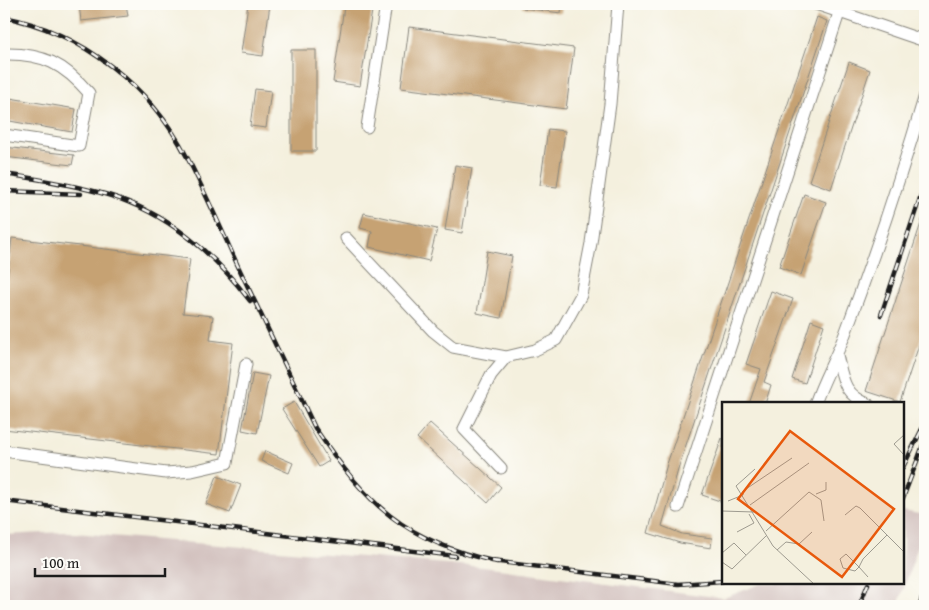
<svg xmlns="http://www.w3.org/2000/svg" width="929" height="610" viewBox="0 0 929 610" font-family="'Gentium Book Plus',serif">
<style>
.industrial{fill:#d1c0bd}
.building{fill:#c6a273}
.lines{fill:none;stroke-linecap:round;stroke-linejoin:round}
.minor-casing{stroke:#88867d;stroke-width:13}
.minor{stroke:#fff;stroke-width:11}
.rail-casing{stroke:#1c1c1c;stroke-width:4.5}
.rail{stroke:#fdfcf7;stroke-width:2.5;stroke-dasharray:8;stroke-linecap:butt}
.inset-road{fill:none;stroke:#9e9b90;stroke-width:1}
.view{fill:#e8590c;fill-opacity:0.15;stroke:#e8590c;stroke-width:2.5}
.inset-edge{fill:none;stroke:#1c1c1c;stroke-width:2.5}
</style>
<rect width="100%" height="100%" fill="#fdfcf7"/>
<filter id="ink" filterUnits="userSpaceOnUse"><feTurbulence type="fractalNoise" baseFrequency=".02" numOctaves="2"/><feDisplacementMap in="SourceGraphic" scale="10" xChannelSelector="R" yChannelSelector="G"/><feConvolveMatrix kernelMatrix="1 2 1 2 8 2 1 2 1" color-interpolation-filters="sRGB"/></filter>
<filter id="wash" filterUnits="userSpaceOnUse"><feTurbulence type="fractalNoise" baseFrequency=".0096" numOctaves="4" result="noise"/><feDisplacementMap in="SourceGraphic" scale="20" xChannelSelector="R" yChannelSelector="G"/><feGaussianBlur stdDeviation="1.12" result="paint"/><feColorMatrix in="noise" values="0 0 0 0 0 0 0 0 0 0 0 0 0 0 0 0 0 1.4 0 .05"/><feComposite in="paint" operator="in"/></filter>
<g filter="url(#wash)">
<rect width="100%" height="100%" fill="#f4f0de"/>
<!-- industrial -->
<path class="industrial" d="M903 511 925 515V525L898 606H4V535L63 532 483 567 724 598 760 584H903Z"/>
<g id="blocks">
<!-- building -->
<path class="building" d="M79 4H126L128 16 81 21Z
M248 4H270L263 56 241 53Z
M523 4H562L561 13 523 8Z
M344 7 372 11 360 86 333 82Z
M817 17 827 21 680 463 662 526 682 534 712 538 711 548 680 543 648 533 667 464Z
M409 27 574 48 566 109 401 88Z
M291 50H316V151H291Z
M849 62 870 70 831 189 809 181Z
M255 89 271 91 266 128 250 126Z
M4 97 76 109 72 132 4 120Z
M548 129 565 131 557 187 540 185Z
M4 147 74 155 72 165 4 157Z
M455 165 472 168 462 233 445 230Z
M804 194 826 202 801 275 779 267Z
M364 213 437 229 429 261 369 247 372 231 360 228Z
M924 214 925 327 900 402 866 391Z
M12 238 190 259 183 313 213 316 210 340 233 343 219 454 4 429V305Z
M487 251 512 256 501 318 477 313Z
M771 291 793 299 764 382 771 385 765 404H749L761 369 746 364Z
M811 320 824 325 805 383 792 379Z
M253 373 269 376 257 433 242 430Z
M294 402 329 461 319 467 282 409Z
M430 423 501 487 488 503 417 438Z
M722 438 723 439V502L702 495Z
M265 451 293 463 289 473 261 461Z
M217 476 241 485 230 513 206 504Z"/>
</g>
</g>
<g filter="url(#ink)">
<use href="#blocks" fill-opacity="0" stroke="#88867d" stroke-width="1"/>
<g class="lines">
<defs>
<path id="minor" d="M816 4 925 41
M4 54C43 53 64 64 89 93L79 146 4 135
M367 127 386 4
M346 238 433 331 453 347 506 357 535 350 556 340 581 295 591 243 610 104 618 4
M837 355C843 379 843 394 868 404
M815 404C823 380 836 358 845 334 875 254 901 176 925 95
M4 451 166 473 192 471 227 463 246 364
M501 468 464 429 491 375 506 357
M678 507 839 13"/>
</defs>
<!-- minor casing -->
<use href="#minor" class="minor-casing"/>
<!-- minor -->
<use href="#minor" class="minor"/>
<defs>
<path id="rail" d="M4 17C82 32 151 87 187 157 205 192 221 228 237 264 263 319 289 373 315 428 367 505 404 541 497 562
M4 174C39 179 75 185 108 195 166 212 215 254 250 301
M4 191 81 194
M881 315 925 183
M903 467 925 423
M903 498 925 440
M4 501 455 556
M492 561 678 584 723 581
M859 606 868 584
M920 606 925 585"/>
</defs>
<!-- rail casing -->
<use href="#rail" class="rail-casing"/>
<!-- rail -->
<use href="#rail" class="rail"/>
</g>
</g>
<!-- overview -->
<g transform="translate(722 402)">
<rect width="182" height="182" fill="#f4f0de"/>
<path class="inset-road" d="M183 32 172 42 183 54M33 67 14 84 51 144 93 183M94 92 104 88V80M6 99 21 93V89L70 56M28 103 87 61M0 109 32 110M123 113 134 104 138 106 183 151M44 129 87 90 99 98 102 119M15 130 32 121 27 112M55 148 64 140 77 142 90 130M0 151 12 141 24 153M0 160 10 167 45 133M146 175 137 165 124 152 118 157 121 166 133 169 137 165 141 157 165 133"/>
<path class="view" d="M68 29 172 107 120 175 16 97Z"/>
<rect width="182" height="182" class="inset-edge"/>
</g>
<!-- margin -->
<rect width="929" height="610" fill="none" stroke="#fdfcf7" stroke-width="20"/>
<!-- scale -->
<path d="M35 568v8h130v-8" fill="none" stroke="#1c1c1c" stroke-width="2.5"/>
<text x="42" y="568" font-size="15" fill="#1c1c1c" stroke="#fdfcf7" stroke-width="4" paint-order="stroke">100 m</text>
</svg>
